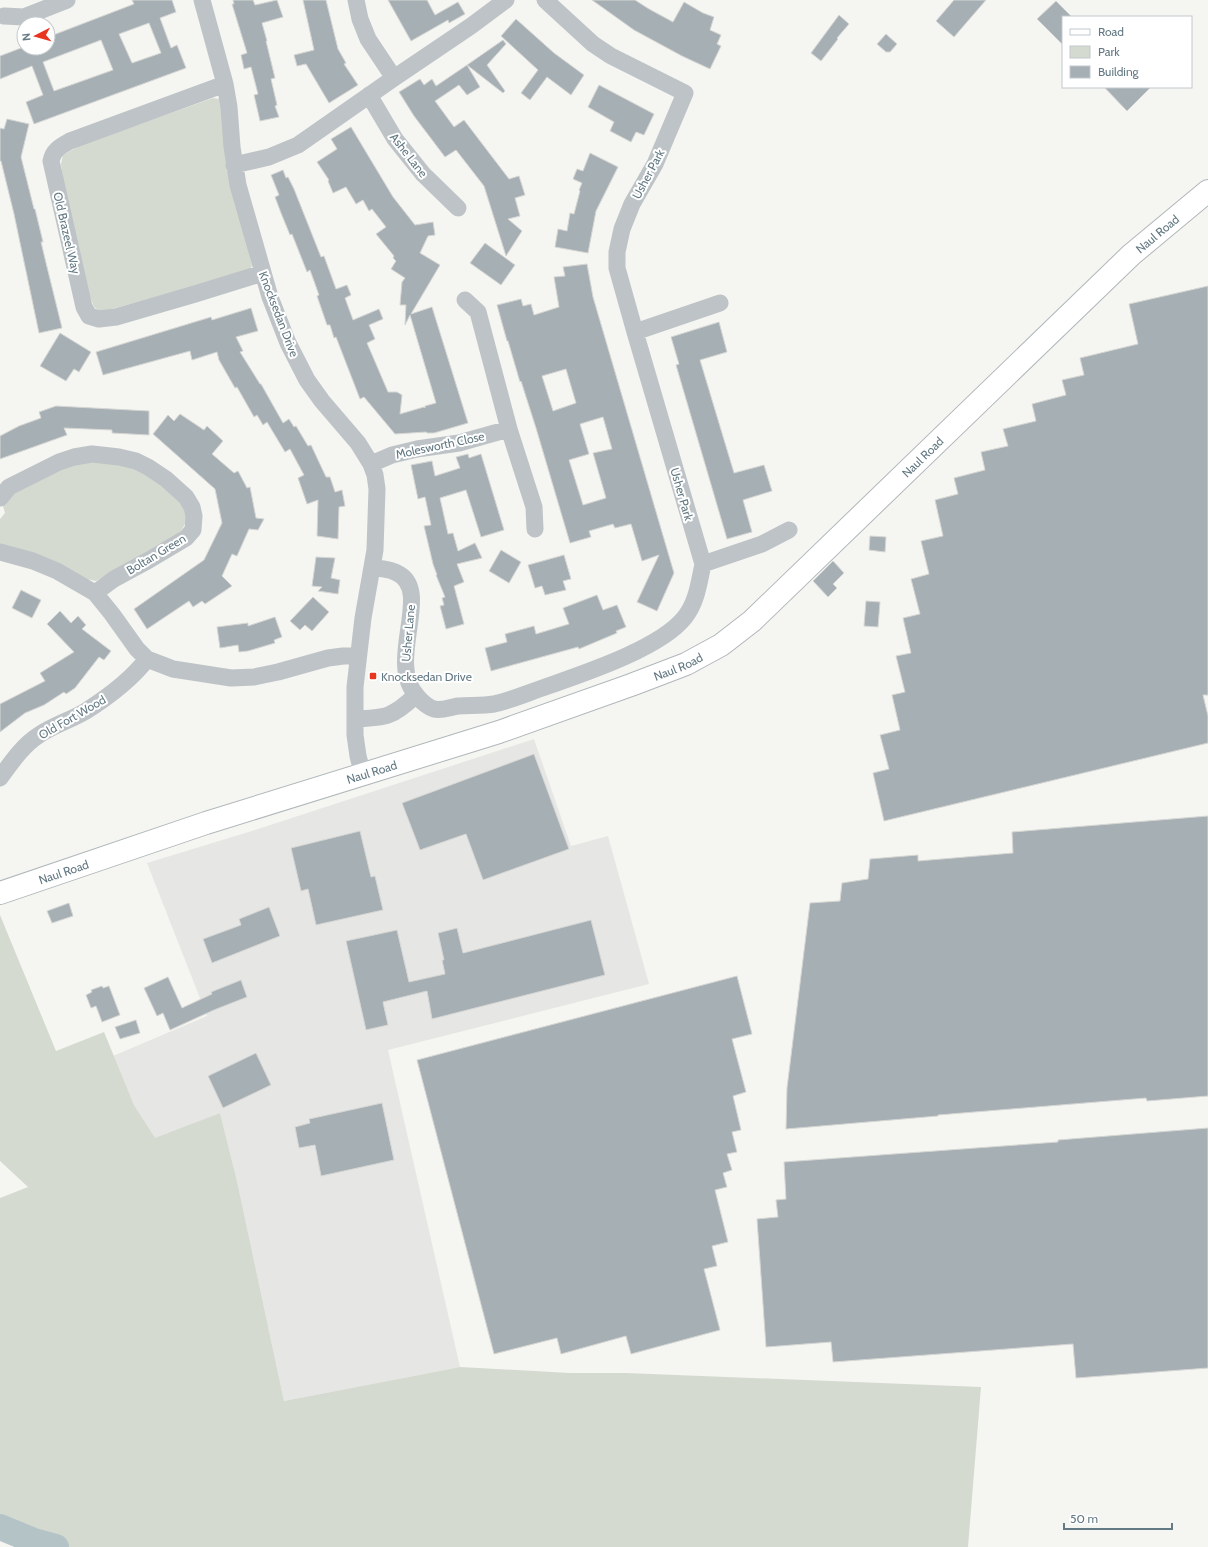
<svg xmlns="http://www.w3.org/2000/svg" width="1208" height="1547" viewBox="0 0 1208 1547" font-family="Cabin,sans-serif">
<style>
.built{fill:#e6e6e5}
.green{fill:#d5dad0}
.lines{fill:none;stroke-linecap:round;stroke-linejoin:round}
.river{stroke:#b4c4c6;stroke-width:26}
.building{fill:#a6b0b4;stroke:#d6d6d4;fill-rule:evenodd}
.secondary-casing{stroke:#b0b7ba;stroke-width:24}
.street{stroke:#bdc3c6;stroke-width:17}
.secondary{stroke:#fff;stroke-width:22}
.poi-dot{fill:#e8351f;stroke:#fff;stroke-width:1.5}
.labels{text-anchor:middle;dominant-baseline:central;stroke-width:4;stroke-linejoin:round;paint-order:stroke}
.street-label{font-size:12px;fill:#637983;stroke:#fff}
.poi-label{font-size:12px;fill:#637983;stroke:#fff;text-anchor:start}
</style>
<rect width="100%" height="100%" fill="#f5f5f1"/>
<!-- built -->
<path class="built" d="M534 739 571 846 608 836 649 984 388 1050 460 1367 284 1401 237 1181 220 1113 155 1139 134 1105 113 1056 207 1016 147 863 255 830Z"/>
<!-- green -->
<path class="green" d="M213 98 219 99 224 107 233 183 252 266 249 271 101 312 94 307 90 297 63 179 61 164 63 155 81 145Z
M100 462C110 464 132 466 140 470 149 475 183 501 185 510 188 521 184 527 178 535L96 581 86 579 0 546V519L5 513 1 499 33 481 77 463Z
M0 915 56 1051 104 1032 134 1105 155 1138 220 1113 237 1181 284 1401 460 1367 570 1373H626L981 1387 968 1547H59L55 1542 0 1522V1198L28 1187 0 1161Z"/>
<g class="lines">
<!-- river -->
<path class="river" d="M0 1527 34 1541 56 1547"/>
</g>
<!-- building -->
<path class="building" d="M132 0H172L176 12 160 18 171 48 177 45 186 68 34 124 26 102 43 95 32 66 0 79V56L21 48H48V37L134 4ZM149 23 161 53 132 63 119 34ZM101 40 113 70 54 91 43 62Z
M233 0H253L255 5 277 0 283 17 262 23 267 41H266L275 78 271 79 277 105 275 106 279 117 260 121 254 95 258 94 251 67 244 69 241 55 247 53 232 4H234Z
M303 0H326L338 49 346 63 344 64 358 85 329 103 306 64 297 66 294 55 314 50Z
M388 0H427L435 15 458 2 465 14 449 23 448 20 411 41Z
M592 0H635L649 9 673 22 684 2 703 13 714 17 710 30 721 35 717 44 721 46 710 69 682 56 634 30Z
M954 0H986L954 37 936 21Z
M1056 1 1072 17H1063V45L1037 19Z
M839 15 849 24 837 38 838 39 821 61 811 53Z
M516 19 554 53 584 75 571 95 547 77 530 100 521 93 538 70 501 36Z
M886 34 897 44 890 52H886L877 44Z
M503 40 506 44 487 65 505 91 503 93 467 65Z
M467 65 480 87 467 95 459 85 435 101 454 127 464 120 509 179 519 176 525 195 515 198 520 216 508 219 522 231 506 256 484 186 456 150 445 157 414 116 399 92 420 79 424 85 432 79 436 86Z
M599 85 654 114 644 135 636 132 631 142 610 131 614 122 588 107Z
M1104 87H1151L1127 111Z
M7 119 29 124 21 157 34 209H35L43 242H41L47 267 62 328 39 333 14 214 1 161H0V128L4 129Z
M351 127 393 197 415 225 433 222 435 235 428 236 420 253 440 265 411 314 432 307 468 423 434 433H427L426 432 395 434 364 397 360 399 336 337 334 338 330 325H327L317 296 319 295 310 270 307 272 292 234 290 235 281 213 275 197 279 195 271 175 283 170 286 178 288 177 294 189 321 257 324 256 336 289 347 285 351 295 345 298 353 320 379 309 383 319 369 325 375 339 367 343 388 392H397L402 395 400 414 424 407 425 408V406L436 403 410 315 405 325 406 305H400L402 282 405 278 391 269 396 261 393 258 394 256 376 234 386 227 372 209 369 211 363 200 356 204 346 187 333 193 328 181 329 180 317 162 337 149 331 139Z
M590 153 618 167 596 211 588 253 555 247 558 229 567 231 570 213 574 214 580 191 579 190 582 183 573 179 577 169 583 171Z
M485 243 515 265 501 285 470 263Z
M587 264 593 297 674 573 657 611 637 602 659 555 642 561 631 524 615 528 613 524 589 531 591 537 570 543 536 428 521 381 520 382 508 341H507L497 305 521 299 523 306 531 304 534 315 559 307 554 277 565 276 563 267ZM566 369 576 403 553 411 542 376ZM603 417 612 449 593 453 606 498 583 505 569 460 589 454 580 424Z
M1208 286V695H1203L1208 716V743L884 821 873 773 889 769 880 735 900 730 892 695 905 692 896 656 911 653 903 618 920 614 911 579 929 574 921 541 943 536 935 500 958 494 954 478 985 470 981 452 1008 446 1003 429 1036 421 1032 404 1066 395 1062 380 1084 375 1080 358 1138 344 1129 304Z
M251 308 258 331 236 337 243 351 240 352 260 384H261L283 423 289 419 294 427 296 426 308 446 311 445 326 477H330L335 492 342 490 345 506 339 507 338 539 317 536 318 500 307 504 298 478 304 475 290 449 285 452 267 422 263 425 257 415 254 417 237 387 235 388 219 360 217 352 192 360 190 351 103 375 96 352 211 317 212 320Z
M719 322 727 352 700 360 734 473 764 465 772 491 743 500 752 532 727 539 676 365 679 364 671 337Z
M60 333 91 352 79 372 74 369 66 381 40 366Z
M56 406 149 411V435L112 433V430L64 428 67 435 0 459V436L19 426 41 418 39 412Z
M180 414 204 430 207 426 223 441 212 454 234 473 238 471 247 488 250 487 256 518 264 519 258 530 249 529 237 556 232 554 222 576 232 586 205 604 202 601 193 607 189 601 147 629 134 609 204 560 222 523 215 489 153 434 168 415 174 421Z
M468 454 469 458 481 454 504 530 481 537 466 490 440 498 448 534 453 533 458 551 475 543 482 558 457 564 464 582 454 586 464 624 446 629 440 606 444 605 442 598 445 597 436 575H437L433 564 424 526 431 525 425 497 418 499 411 465 432 461 435 476 460 468 456 457Z
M870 536 886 537 885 552 869 550Z
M501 550 521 562 509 583 489 571Z
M564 555 571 579 563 581 566 590 545 595 542 586 535 588 528 565Z
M316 557 335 558 331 578 340 580 338 594 318 591 322 587 312 586Z
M833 561 844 573 833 584 837 588 828 597 813 581Z
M21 590 41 600 32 618 12 608Z
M597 595 603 610 617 605 626 627 616 631 617 633 579 649 578 647 491 671 485 648 507 642 505 634 534 626 536 634 569 624 563 608Z
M313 597 329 612 312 631 305 625 300 630 290 621Z
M866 601 880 602 878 627 864 626Z
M60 611 71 623 78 616 86 625 82 629 111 651 104 660 99 657 75 688 66 694 64 692 44 705 25 713 0 732V704L45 681 40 673 74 652 47 624Z
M275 617 282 637 274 640 275 643 248 651 239 652 238 645 220 648 217 627 248 623V626Z
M534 754 569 849 483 880 466 834 420 850 402 803Z
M1208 816V1096L1147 1101 1146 1098 938 1115V1116L786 1129 787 1088 810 903 840 901 842 883 868 879 870 859 918 855V861L1013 853 1012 832Z
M360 831 371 877 375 876 383 910 316 925 308 889 301 891 291 848Z
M69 903 73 916 52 923 47 911Z
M269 907 280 936 212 963 203 939 241 925 239 919Z
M591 920 605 975 432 1019 427 991 383 1002 388 1025 366 1030 346 941 397 930 409 982 445 974 442 960H444L438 933 457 928 463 953Z
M737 976 752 1034 732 1039 746 1092 733 1096 741 1130 732 1132 737 1152 727 1154 732 1170 723 1173 727 1187 715 1190 728 1242 712 1246 717 1266 704 1269 720 1330 631 1354 626 1336 561 1354 557 1338 494 1354 417 1060Z
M168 977 182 1008 212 994 211 992 241 980 247 997 214 1010 170 1030 163 1013 157 1016 144 988Z
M102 986 103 988 109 986 120 1015 102 1022 96 1006 91 1008 86 995 92 992 91 990Z
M136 1020 140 1033 120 1039 115 1027Z
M256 1053 271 1085 223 1108 208 1076Z
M382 1103 394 1160 321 1176 315 1145 299 1148 295 1127 310 1123 309 1119Z
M1208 1128V1368L1076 1378 1073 1344 833 1362 831 1342 766 1347 757 1219 778 1217 776 1200 786 1199 784 1162 1058 1142V1140Z"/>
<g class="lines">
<defs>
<g id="secondary">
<path id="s1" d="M0 893 206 823 499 732 631 685 686 664 721 645 752 621 1131 255 1208 191"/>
</g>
</defs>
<!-- secondary casing -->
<use href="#secondary" class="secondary-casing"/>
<!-- street -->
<path class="street" d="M202 0 225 84 229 107 232 147 238 185 270 297 288 343 307 380 322 401 358 443 371 464 375 475 377 489 375 550 363 618 355 687V735L358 756 363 775
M356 0 360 19 368 39 394 78
M4 16 24 17 67 0
M225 84 70 141C61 146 53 150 51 161L84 307 89 316 99 319 116 317 195 294 263 273
M369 95 395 139 423 174 458 208
M234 165 269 157 298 145 394 78 471 26 506 0
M465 300 478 312 509 429 534 507 535 529
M635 332 720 303
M371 464 392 455 417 449 459 443 509 429
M0 498 9 487 59 462 74 457 92 454 119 457 136 461 148 467 166 479 186 497 192 507 194 516 193 530 186 538 149 560 114 579 95 593
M0 552 33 561 57 571 95 593 112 614 137 649 147 659 173 669 231 678 254 677 278 672 328 658 343 656H358
M703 564 762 544 789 530
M373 567C380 569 390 569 397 573 434 590 385 662 417 696 421 701 428 707 434 709 442 711 450 707 458 706 469 705 482 706 494 704 512 700 530 692 548 686 585 673 661 648 685 617 697 602 699 582 703 564L635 332 617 268V252L622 229 632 204 655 164 685 93 611 56 593 44 545 0
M355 719C386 718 393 717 416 695
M0 778C11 763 23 745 39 735 54 725 71 720 86 711 108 697 131 680 147 659"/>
<!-- secondary -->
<use href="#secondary" class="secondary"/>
</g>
<!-- markers -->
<rect class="poi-dot" x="369" y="672" width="8" height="8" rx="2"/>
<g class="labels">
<!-- street labels -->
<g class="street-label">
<text transform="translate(409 155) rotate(52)">Ashe Lane</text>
<text transform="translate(648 174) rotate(-62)">Usher Park</text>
<text transform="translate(67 233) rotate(77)">Old Brazeel Way</text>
<text stroke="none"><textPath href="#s1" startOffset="1363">Naul Road</textPath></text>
<text transform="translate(279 314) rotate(69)">Knocksedan Drive</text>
<text transform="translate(440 445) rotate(-12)">Molesworth Close</text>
<text stroke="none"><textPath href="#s1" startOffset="1039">Naul Road</textPath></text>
<text transform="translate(682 494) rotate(74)">Usher Park</text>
<text transform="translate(156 554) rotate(-31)">Boltan Green</text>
<text transform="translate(408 633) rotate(-85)">Usher Lane</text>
<text stroke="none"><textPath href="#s1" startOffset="715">Naul Road</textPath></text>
<text transform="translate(72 717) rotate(-30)">Old Fort Wood</text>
<text stroke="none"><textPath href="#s1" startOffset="391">Naul Road</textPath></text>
<text stroke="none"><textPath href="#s1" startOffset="67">Naul Road</textPath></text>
</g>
<!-- poi labels -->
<g class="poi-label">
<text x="381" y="676">Knocksedan Drive</text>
</g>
</g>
<!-- legend -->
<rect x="1062" y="16" width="130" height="72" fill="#ffffff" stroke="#c1c9cd"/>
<rect x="1070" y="29" width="20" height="6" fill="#ffffff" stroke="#c1c9cd"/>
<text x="1098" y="36" font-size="12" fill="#637983">Road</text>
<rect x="1070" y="46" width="20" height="12" fill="#d5dad0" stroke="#c1c9cd"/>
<text x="1098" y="56" font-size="12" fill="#637983">Park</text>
<rect x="1070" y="66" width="20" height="12" fill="#a6b0b4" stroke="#c1c9cd"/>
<text x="1098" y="76" font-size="12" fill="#637983">Building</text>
<!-- north arrow -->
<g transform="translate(36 36) rotate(264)"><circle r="19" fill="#ffffff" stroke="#c1c9cd"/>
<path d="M0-3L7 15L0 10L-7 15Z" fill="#e8351f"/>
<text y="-6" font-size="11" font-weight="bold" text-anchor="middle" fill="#637983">N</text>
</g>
<!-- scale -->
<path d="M1064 1523v6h108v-6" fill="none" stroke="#637983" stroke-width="2"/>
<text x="1070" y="1523" font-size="12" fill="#637983" stroke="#ffffff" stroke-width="3" paint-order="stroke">50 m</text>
</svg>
